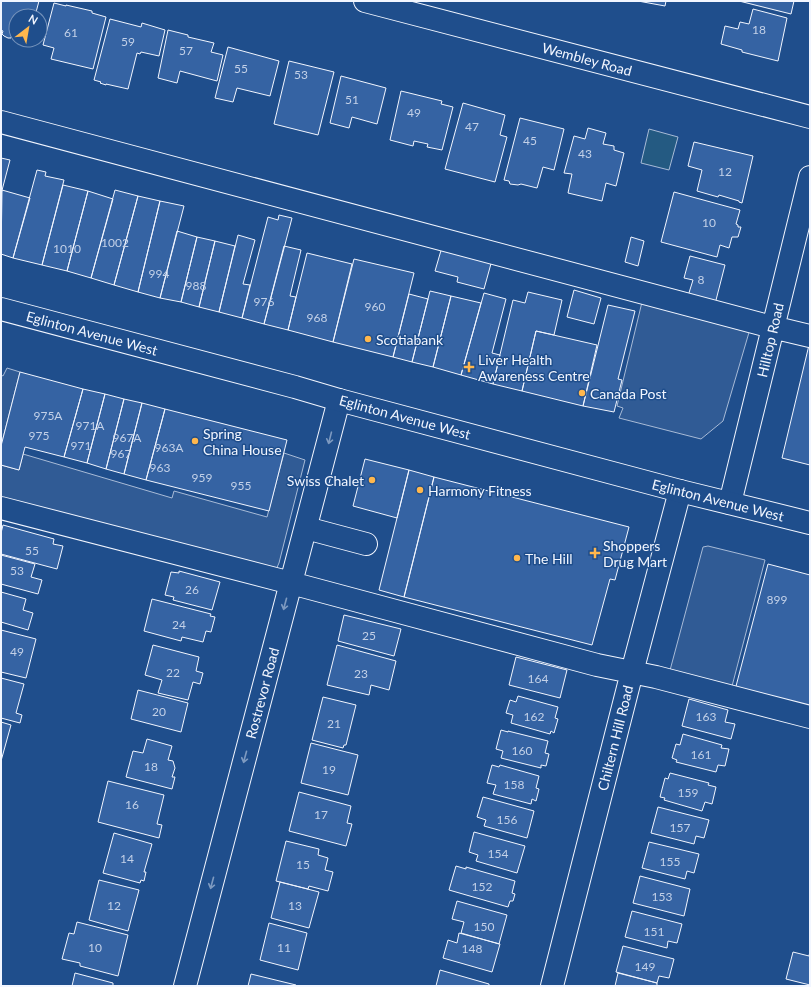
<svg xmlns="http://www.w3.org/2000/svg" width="811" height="987" viewBox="0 0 811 987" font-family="Lato,sans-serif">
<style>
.green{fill:#245a82;stroke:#a8bbd7}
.parking{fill:#305b95;stroke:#a8bbd7}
.building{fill:#3563a3;stroke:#f2f6ff}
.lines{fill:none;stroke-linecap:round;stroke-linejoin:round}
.minor-casing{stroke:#f2f6ff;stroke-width:24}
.major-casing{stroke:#f2f6ff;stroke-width:24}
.minor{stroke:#1f4e8c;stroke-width:22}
.major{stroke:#1f4e8c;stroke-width:22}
.oneway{stroke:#7e9ac0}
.poi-dot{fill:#ffb74d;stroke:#1f4e8c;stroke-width:1.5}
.labels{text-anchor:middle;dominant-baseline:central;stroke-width:3;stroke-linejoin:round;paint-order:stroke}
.number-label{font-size:12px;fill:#c3d1e8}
.street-label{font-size:14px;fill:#f2f6ff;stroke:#1f4e8c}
.poi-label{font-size:14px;fill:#f2f6ff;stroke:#1f4e8c;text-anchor:start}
</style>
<rect width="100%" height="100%" fill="#1f4e8c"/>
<!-- green -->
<path class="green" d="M649 129 678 137 669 170 641 163Z"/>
<!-- parking -->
<path class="parking" d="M642 302 750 329 723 421 701 439 619 418 623 408 617 406Z
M7 368 20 372 1 446V375L3 376Z
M284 453 305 460 279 563 274 574 1 501V465L19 470 23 454 172 498 174 491 267 517Z
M708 546 765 560 731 690 669 674 703 547Z"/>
<!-- building -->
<path class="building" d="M1 1H39L35 16H16V35L13 34 11 38H8L4 36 2 34 3 31 1 30Z
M638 1H666L665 6Z
M739 1H794L791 14Z
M54 3 66 6V5L92 11V13L106 17 93 69 51 59 54 48 43 45Z
M753 9 787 18 778 61 742 52V50L721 44 725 26 738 29 740 22 749 24Z
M110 19 141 27 142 23 165 30 159 56 141 52 140 54 137 53 128 89 106 84V85L100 83 101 82 94 80Z
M168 30 188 35V37L214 43 211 52 223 55 217 81 180 71 177 83 158 78Z
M228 47 279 61 270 96 237 88 233 102 215 98Z
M289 61 334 72 318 135 274 124Z
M341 76 386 88 377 124 352 117 349 128 330 123Z
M401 91 442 101 441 104 453 107 442 150 427 147 428 144 414 141 413 146 390 140Z
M463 103 505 115 500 135 507 137 495 182 445 169Z
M520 118 564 129 554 170 543 167 537 188 521 184 518 185 510 184 509 181 504 180Z
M588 128 606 133 603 144 614 146V150L624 153 616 186 606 183 602 201 568 193 572 174 564 173 574 136 585 139Z
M694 142 753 156 742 203 739 202V201L719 195 718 197 697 191 702 170 688 166Z
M1 158 10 160 1 194Z
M37 170 46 172 45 176 64 180 42 265 13 258Z
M63 185 88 191 67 271 42 265Z
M2 190 30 198 13 258 1 254Z
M115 190 138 196 114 285 91 278Z
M88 191 113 199 91 278 67 271Z
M674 192 740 210 736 224 738 225V227H741L738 237H732L729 248 720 245 717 257 661 242Z
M138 196 160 201 138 292 114 285Z
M160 201 184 206 160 298 138 292Z
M279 215 292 218 264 324 242 318 268 217 278 220Z
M177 231 197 237 181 302 160 298Z
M238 235 255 240 243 284 250 285 242 318 219 312Z
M197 237 215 241 199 307 181 302Z
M631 237 644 241 638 266 625 262Z
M215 241 235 246 219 312 199 307Z
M284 246 301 250 290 296 296 297 288 330 264 324Z
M442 247 492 260 484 289 457 282 458 277 435 271Z
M307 253 352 264 333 342 288 330Z
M690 256 725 265 715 304 688 296 693 280 684 278Z
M354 259 414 273 393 357 333 342Z
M574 290 601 298 594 324 567 317Z
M430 291 451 296 433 367 412 362Z
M528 292 562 300 554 335 536 331 522 391 493 384 513 300 525 303Z
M484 293 506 299 492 353 500 355 493 384 461 375Z
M409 294 428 299 412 362 393 357Z
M451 296 481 303 461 375 433 367Z
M608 305 635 311 618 379 622 380 614 412 583 406Z
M536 331 597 345 583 406 522 391Z
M809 345H810V465L782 458Z
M20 372 83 389 64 457 25 447 19 470 1 465V446Z
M83 389 105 394 87 463 64 457Z
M105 394 124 399 106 469 87 463Z
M124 399 142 403 124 474 106 469Z
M142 403 165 409 146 480 124 474Z
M165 409 287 440 269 511 146 480Z
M365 459 409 470 397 518 353 506Z
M409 470 434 477 404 597 379 590Z
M434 477 629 527 615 580 610 579 592 645 404 597Z
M3 525 54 539 53 544 63 546 57 569 1 554V533Z
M1 555 35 564 31 577 42 580 38 594 1 584Z
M768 564 810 575V710L735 690Z
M179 571 220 582 212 610 173 600 174 597 165 595 171 572 179 573Z
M1 592 26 599 23 610 33 613 28 630 1 622Z
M152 599 211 614 210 616 215 617 211 632 206 631 203 642 182 637 181 641 144 631Z
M344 615 401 629 394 656 338 641Z
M1 630 36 639 26 678 1 672Z
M153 645 199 657 196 671 203 673 200 684 193 682 188 700 158 693 162 680 145 675Z
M337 645 396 661 389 690 371 685 369 695 327 685Z
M516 657 567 670 560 698 509 685Z
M1 678 24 684 16 713 22 715 20 723 1 718Z
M138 690 188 703 181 732 131 719Z
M518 696 558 707 555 718 558 719 554 733 551 731 550 734 511 723 513 715 506 713 510 700 516 702Z
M323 697 356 705 346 745H344L343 748 312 740Z
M689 699 728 710 725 722 735 724 731 739 682 726Z
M1 722 11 725 1 761Z
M501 730 508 732V731L548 741 545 753 549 754 546 766 541 765V768L501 758 503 751 496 749Z
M683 734 722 745 721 748 729 749 725 766 718 765 716 772 676 762 677 760 672 758 676 744 680 745Z
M147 739 172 746 168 760 173 761 175 768 172 777H175L172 789 126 777 133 751 143 753Z
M311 743 358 755 348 795 301 783Z
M492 765 499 767 500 765 539 776 536 788 539 789 536 801 532 799 531 804 493 794 496 785 487 783Z
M670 773 709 783 708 785 716 787 712 804 705 802 702 811 664 800 665 798 660 797 665 778 668 779Z
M108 781 164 795 157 824 162 825 159 838 98 822Z
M299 792 351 806 347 823 352 824 346 846 289 831Z
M483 797 534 811 527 838 484 826 486 820 477 817Z
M658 807 709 820 704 838 696 836 694 844 651 833Z
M474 832 525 846 517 873 476 861 478 855 469 852Z
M114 833 152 844 144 872H146L144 881 141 880 140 883 103 873Z
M286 841 319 849 318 855 328 858 325 870 333 872 328 891 309 886 308 889 276 881Z
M649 842 699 854 694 873 687 871 685 879 642 868Z
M456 866 466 869V867L515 881 512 893 515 894 513 901H510L508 907 449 890Z
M640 876 690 889 684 916 633 903Z
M99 880 139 890 128 931 89 920Z
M280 882 319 892 309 928 271 918Z
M457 901 507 915 499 944 461 933 464 922 452 919Z
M632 911 682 924 677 943 668 941 667 948 625 937Z
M77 922 128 935 118 976 80 966V963L62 959 69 933 74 934Z
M269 923 307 933 298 970 260 960Z
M459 933 500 944 492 972 443 958 448 940 457 943Z
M623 946 674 959 669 978 659 976 657 983 616 972Z
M810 951V985L786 979 793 952 809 956Z
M440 970 489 984V986H436Z
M75 973 113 983V986H72Z
M618 973 657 983V986H615Z
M251 974 296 985V986H248Z"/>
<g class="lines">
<defs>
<path id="minor" d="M365 1 810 117
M1 122 772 327 810 336
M730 503 810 177
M1 508 291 583 597 665 656 677 810 717
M306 528 366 544
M185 986 339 400
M552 986 632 672 680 491"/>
<path id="major" d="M1 309 295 387 339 400 680 491 810 523"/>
</defs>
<!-- minor casing -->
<use href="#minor" class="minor-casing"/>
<!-- major casing -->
<use href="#major" class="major-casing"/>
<!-- minor -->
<use href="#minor" class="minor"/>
<!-- major -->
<use href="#major" class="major"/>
</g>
<!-- one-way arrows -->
<defs><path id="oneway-shaft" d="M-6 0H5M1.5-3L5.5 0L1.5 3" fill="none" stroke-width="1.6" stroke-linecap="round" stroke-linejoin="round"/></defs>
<g class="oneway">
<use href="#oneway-shaft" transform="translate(330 438) rotate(104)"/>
<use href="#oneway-shaft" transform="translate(285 604) rotate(105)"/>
<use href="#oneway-shaft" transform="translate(245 757) rotate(105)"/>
<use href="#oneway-shaft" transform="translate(212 883) rotate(105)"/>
</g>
<!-- markers -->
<g class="poi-dot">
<circle cx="368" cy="339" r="4"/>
<path d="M467 361h4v4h4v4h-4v4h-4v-4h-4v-4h4z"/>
<circle cx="582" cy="393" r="4"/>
<circle cx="195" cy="441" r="4"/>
<circle cx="372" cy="480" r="4"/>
<circle cx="420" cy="490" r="4"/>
<path d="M593 547h4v4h4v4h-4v4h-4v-4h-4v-4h4z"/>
<circle cx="517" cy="558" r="4"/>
</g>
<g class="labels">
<!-- number labels -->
<g class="number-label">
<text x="759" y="29">18</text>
<text x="71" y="32">61</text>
<text x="128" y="41">59</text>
<text x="186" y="50">57</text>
<text x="241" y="68">55</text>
<text x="301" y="74">53</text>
<text x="352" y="99">51</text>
<text x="414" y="112">49</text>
<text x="472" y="126">47</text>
<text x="530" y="140">45</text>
<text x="585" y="153">43</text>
<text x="725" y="171">12</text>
<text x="709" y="222">10</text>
<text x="115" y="242">1002</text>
<text x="67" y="248">1010</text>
<text x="159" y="273">994</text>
<text x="701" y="279">8</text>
<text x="196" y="285">988</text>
<text x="264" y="301">976</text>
<text x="375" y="306">960</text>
<text x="317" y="317">968</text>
<text x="48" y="415">975A</text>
<text x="90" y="425">971A</text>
<text x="39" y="435">975</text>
<text x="127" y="437">967A</text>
<text x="81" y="445">971</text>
<text x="169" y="447">963A</text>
<text x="121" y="453">967</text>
<text x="160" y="467">963</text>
<text x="202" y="477">959</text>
<text x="241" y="485">955</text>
<text x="32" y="550">55</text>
<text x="17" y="570">53</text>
<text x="192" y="589">26</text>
<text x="777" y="599">899</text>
<text x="179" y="624">24</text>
<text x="369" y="635">25</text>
<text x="17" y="651">49</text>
<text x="173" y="672">22</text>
<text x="361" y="673">23</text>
<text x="538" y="678">164</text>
<text x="159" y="711">20</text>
<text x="534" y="716">162</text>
<text x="706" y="716">163</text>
<text x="334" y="723">21</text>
<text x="522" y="750">160</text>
<text x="701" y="754">161</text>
<text x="151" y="766">18</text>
<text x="329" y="769">19</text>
<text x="514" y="784">158</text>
<text x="688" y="792">159</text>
<text x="132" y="804">16</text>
<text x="321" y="814">17</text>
<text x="507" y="819">156</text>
<text x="680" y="827">157</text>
<text x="498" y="853">154</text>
<text x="127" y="858">14</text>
<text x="670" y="861">155</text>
<text x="303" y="864">15</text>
<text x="482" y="886">152</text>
<text x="662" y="896">153</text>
<text x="114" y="905">12</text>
<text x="295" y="905">13</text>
<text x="484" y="926">150</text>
<text x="654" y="931">151</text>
<text x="95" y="947">10</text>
<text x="284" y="947">11</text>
<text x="472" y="948">148</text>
<text x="645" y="966">149</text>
</g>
<!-- street labels -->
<g class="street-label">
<text transform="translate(587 59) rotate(15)">Wembley Road</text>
<text transform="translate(92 333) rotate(15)">Eglinton Avenue West</text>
<text transform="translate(770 340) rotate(-77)">Hilltop Road</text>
<text transform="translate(405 417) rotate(15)">Eglinton Avenue West</text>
<text transform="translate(718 500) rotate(14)">Eglinton Avenue West</text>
<text transform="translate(262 693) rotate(-75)">Rostrevor Road</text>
<text transform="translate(615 738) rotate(-76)">Chiltern Hill Road</text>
</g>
<!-- poi labels -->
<g class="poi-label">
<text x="376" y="339">Scotiabank</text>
<text x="478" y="359">Liver Health<tspan x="478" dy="16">Awareness Centre</tspan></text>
<text x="590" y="393">Canada Post</text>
<text x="203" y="433">Spring<tspan x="203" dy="16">China House</tspan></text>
<text x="364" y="480" text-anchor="end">Swiss Chalet</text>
<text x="428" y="490">Harmony Fitness</text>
<text x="603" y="545">Shoppers<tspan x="603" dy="16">Drug Mart</tspan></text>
<text x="525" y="558">The Hill</text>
</g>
</g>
<!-- border -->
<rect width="811" height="987" fill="none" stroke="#f2f6ff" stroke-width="4"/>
<!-- north arrow -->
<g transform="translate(28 28) rotate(31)"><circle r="19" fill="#1f4e8c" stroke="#7391ba"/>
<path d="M0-3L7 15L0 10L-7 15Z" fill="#ffb74d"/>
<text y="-6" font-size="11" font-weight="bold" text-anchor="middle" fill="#f2f6ff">N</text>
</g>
</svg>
